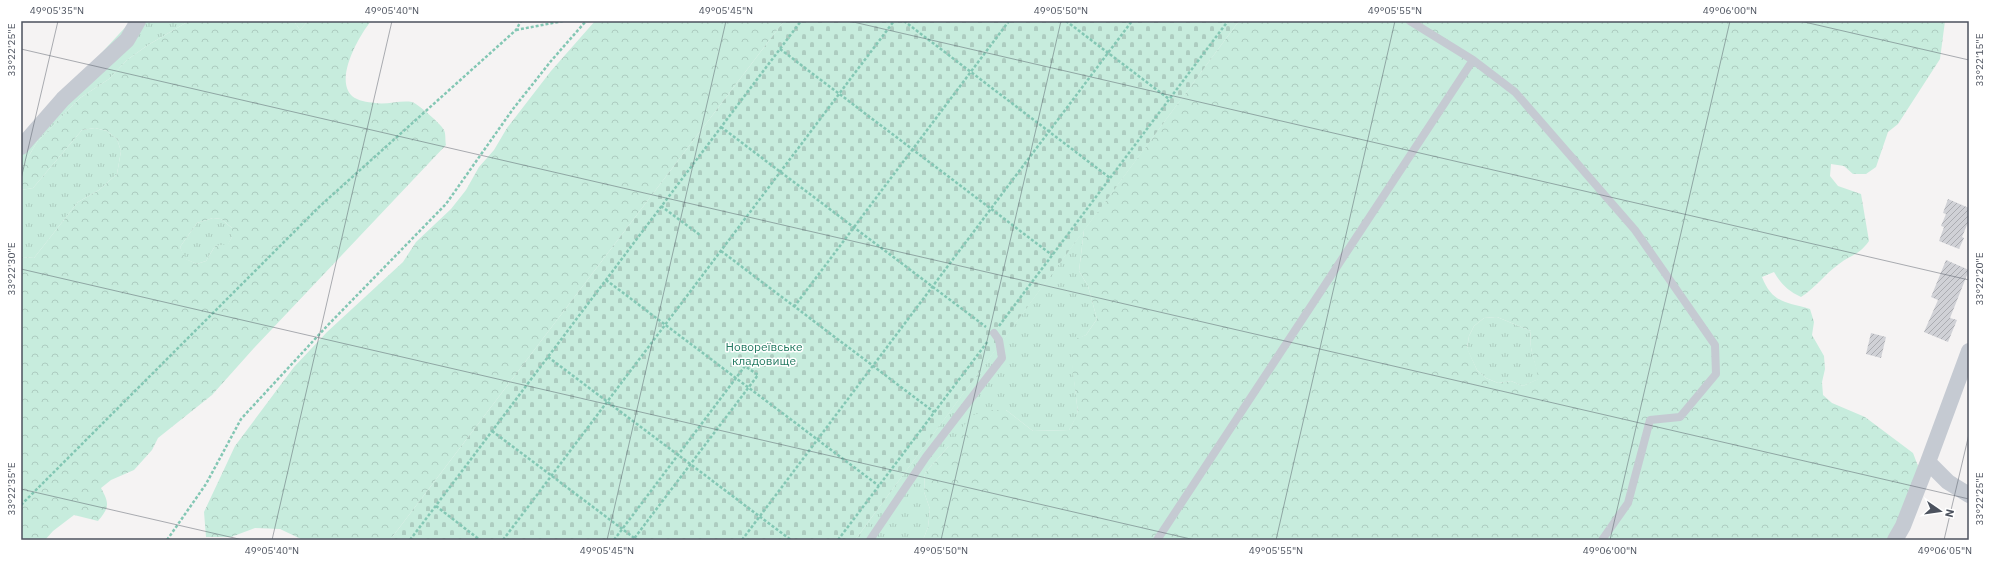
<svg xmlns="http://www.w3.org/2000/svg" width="1990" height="561" viewBox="0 0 1990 561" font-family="'IBM Plex Sans',sans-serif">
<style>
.grass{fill:url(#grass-tufts)}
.forest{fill:url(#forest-crowns);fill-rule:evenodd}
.cemetery{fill:url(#cemetery-stones)}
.building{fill:url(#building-hatch)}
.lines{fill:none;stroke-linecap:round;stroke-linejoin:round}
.path{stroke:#83c7b4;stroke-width:2.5;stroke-dasharray:3 2;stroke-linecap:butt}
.service{stroke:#c5cad2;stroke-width:8}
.minor{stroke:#c5cad2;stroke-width:16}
.ticks{fill:none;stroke:#4c525e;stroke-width:1;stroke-opacity:0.45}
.labels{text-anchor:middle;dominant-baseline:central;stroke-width:3;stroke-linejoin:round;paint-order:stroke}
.park-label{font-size:12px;fill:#237a61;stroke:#fff}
.neatline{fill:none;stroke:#4c525e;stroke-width:1.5}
.ticks-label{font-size:10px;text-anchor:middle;fill:#4c525e}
</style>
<defs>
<pattern id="grass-tufts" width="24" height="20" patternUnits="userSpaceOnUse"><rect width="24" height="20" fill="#c7ecdd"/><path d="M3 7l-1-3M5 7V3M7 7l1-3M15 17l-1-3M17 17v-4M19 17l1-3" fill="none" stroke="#adccc0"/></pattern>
<pattern id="forest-crowns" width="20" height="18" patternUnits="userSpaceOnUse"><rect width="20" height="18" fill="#c7ecdd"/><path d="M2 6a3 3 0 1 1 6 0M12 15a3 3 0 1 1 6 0" fill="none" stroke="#adccc0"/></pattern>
<pattern id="cemetery-stones" width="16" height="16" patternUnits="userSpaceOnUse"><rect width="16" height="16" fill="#c7ecdd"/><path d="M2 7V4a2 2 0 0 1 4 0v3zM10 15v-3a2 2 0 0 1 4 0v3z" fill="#adccc0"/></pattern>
<pattern id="building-hatch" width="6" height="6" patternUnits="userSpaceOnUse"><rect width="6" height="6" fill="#d0d1d6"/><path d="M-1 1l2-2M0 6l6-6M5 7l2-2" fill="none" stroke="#abacb1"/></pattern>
</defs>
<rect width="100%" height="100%" fill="#f5f3f3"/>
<!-- grass -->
<path class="grass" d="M131 21H189L148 45 127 60 109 79 80 98 37 142 21 169V140Z
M294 21H308L300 30Z
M95 128 107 131 117 139 121 151 117 174 99 190 78 202 34 258 22 257 21 190 33 188 82 130Z
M213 218 221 219 232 228V237L228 245 215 246 206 261 197 264 185 259 180 247 197 223Z
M1084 230 1079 271 1088 286 1097 319 1086 335 1070 342 1078 414 1069 430 1033 431 1006 410 948 447 925 473 924 492 930 509 928 527 923 540H855Z
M1497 317 1531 331C1528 350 1536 360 1539 379L1523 386 1511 381 1498 383 1486 378 1477 370 1467 349 1469 336 1474 326 1484 318Z"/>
<!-- forest -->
<path class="forest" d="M189 21H294L300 30 308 21H371C359 36 334 79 352 96 358 101 367 102 375 103 387 105 400 100 412 102 417 103 441 124 444 130 446 134 445 141 446 145L254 348 212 395 158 438 152 450 134 470 111 480 101 488C109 503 110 507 98 521L74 515 53 531 45 540H21V255L22 257 34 258 78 202 99 190 117 174 121 151 117 139 107 131 95 128 82 130 33 188 21 190V169L37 142 80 98 109 79 127 60 148 45ZM213 218 221 219 232 228V237L228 244 215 246 206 261 197 264 186 259 180 247 197 223Z
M595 21H784L390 540H303L280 529 255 528 231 537H206L204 512 235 446 294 367 327 332 403 262 416 242 451 209 466 190 479 167 494 150 507 128 551 71Z
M1239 21H1945L1940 59 1898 124 1888 132 1876 167 1866 174H1853L1844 166 1831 164 1830 176 1838 186 1861 194 1869 241C1858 256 1852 254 1839 264 1825 274 1815 288 1801 297 1788 291 1781 284 1774 272L1762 277C1772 303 1786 302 1810 309L1814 322 1812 335 1824 356 1825 369 1822 382 1823 395 1832 403 1865 417 1913 453 1918 466 1916 478 1895 540H923L928 527 930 509 924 492 925 473 948 447 971 416 988 410H1006L1033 431 1069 430 1078 413 1069 341 1086 335 1097 319 1088 286 1079 271 1084 230ZM1497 317 1531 331C1528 350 1536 361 1538 379L1523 386 1511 381 1498 383 1486 378 1477 370 1467 348 1469 336 1474 326 1484 318Z"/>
<!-- cemetery -->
<path class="cemetery" d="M784 21H1239L855 540H390Z"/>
<!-- building -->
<path class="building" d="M1948 199 1969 208V220L1962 237 1964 238 1959 249 1939 241 1944 227 1941 226 1946 214 1943 213Z
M1946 260 1969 270 1950 318 1957 320 1948 342 1924 332 1938 300 1931 297Z
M1871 333 1886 337 1881 358 1866 354Z"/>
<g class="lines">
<!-- path -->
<path class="path" d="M904 21 1110 178
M1066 21 1169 99
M516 30 563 21
M780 49 1052 255
M721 127 986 327
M661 206 700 235
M721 251 934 412
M606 280 879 486
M794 307 1009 21
M999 326 1228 21
M548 357 791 540
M492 431 637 540
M21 505 320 206 516 30 521 21
M436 506 480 540
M167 540 206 484 241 419 327 326 446 204 513 109 551 61 586 21
M410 540 801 21
M503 540 894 21
M614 540 745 366 758 375 633 540
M742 540 1132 21
M838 540 988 341"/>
<!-- service -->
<path class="service" d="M1410 21 1473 60 1515 92 1635 230 1715 345 1716 374 1680 417 1650 420 1628 503 1602 540
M870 540 926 457 1002 358 999 340 994 333
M1157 540 1473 60"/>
<!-- minor -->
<path class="minor" d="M21 147 63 99 127 40 138 21
M1928 462 1948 482 1969 495
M1895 540 1903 526 1928 462 1969 351"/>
</g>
<!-- ticks -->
<path class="ticks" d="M849 21 1969 280M1800 21 1969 60M21 49 1969 499M21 179 58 21M21 269 1195 540M21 489 243 540M272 540 392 21M607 540 726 21M941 540 1061 21M1276 540 1395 21M1610 540 1730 21M1944 540 1969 434"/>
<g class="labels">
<!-- park labels -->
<g class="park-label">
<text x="764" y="346">Новореївське<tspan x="764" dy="14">кладовище</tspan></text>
</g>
</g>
<!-- border -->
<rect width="1990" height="561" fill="none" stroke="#ffffff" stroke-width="44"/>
<!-- north arrow -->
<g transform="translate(1940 511) rotate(103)" stroke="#ffffff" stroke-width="3" paint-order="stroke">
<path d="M0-3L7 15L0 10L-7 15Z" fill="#4c525e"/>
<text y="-6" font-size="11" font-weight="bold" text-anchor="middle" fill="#4c525e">N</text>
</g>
<rect x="22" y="22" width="1946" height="517" class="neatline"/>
<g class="ticks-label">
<text x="57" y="14">49°05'35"N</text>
<text x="392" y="14">49°05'40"N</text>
<text x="726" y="14">49°05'45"N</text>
<text x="1061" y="14">49°05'50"N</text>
<text x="1395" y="14">49°05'55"N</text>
<text x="1730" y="14">49°06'00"N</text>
<text transform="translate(11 50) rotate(-90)" y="4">33°22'25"E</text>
<text transform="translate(1979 60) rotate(-90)" y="4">33°22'15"E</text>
<text transform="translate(11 269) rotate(-90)" y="4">33°22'30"E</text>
<text transform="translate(1979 279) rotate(-90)" y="4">33°22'20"E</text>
<text transform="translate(11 489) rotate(-90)" y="4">33°22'35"E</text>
<text transform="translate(1979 499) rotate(-90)" y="4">33°22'25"E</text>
<text x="272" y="554">49°05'40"N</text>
<text x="607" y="554">49°05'45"N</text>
<text x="941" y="554">49°05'50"N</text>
<text x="1276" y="554">49°05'55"N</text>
<text x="1610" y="554">49°06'00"N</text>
<text x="1945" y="554">49°06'05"N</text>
</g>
</svg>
